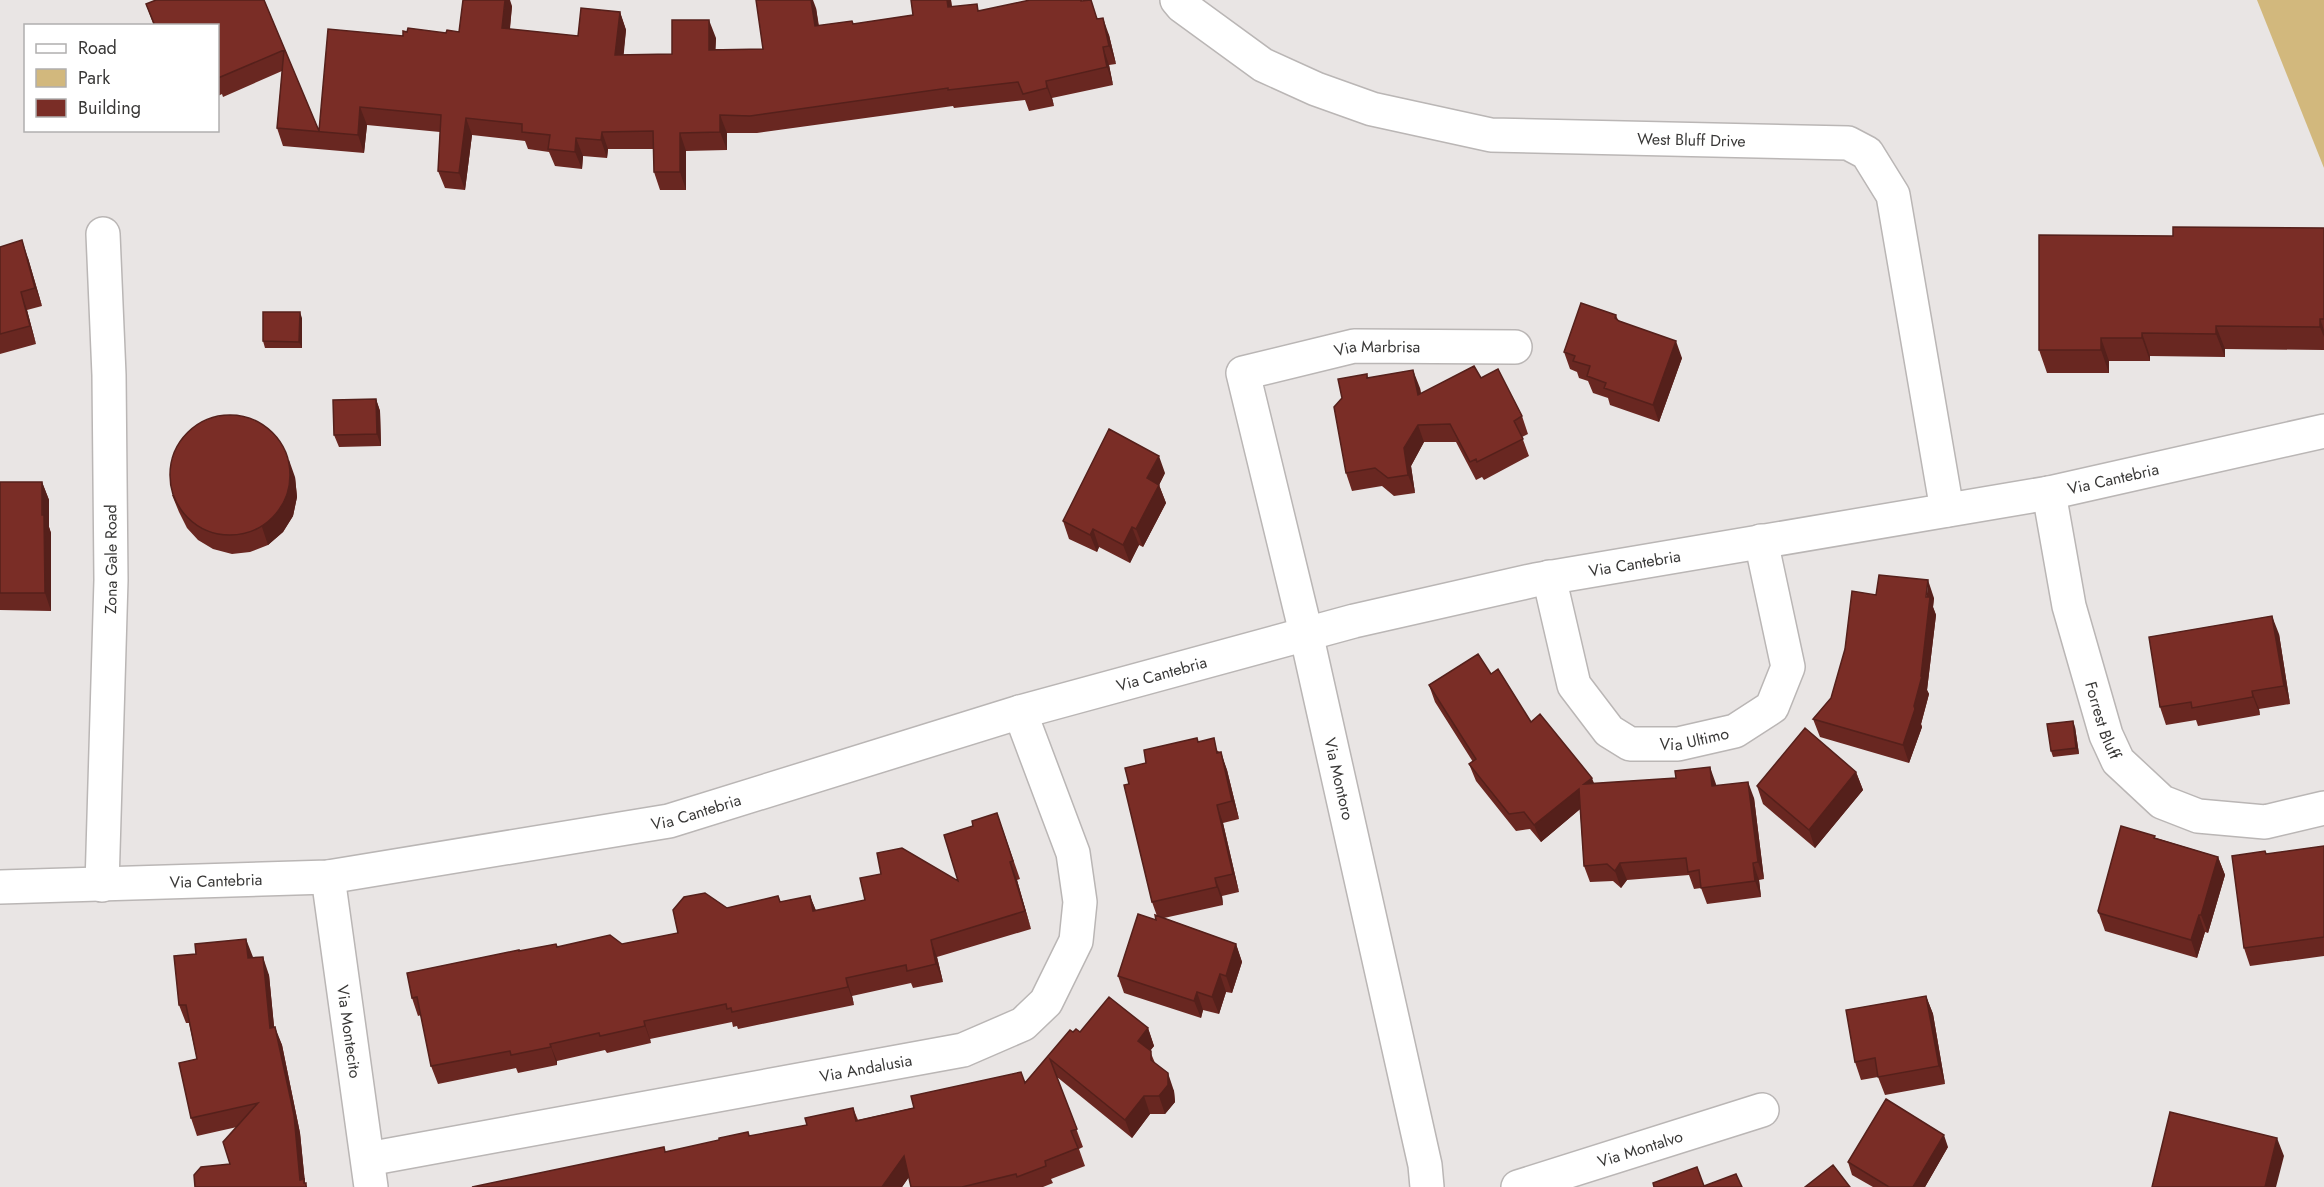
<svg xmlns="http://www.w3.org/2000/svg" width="2324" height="1187" viewBox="0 0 2324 1187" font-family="Jost,sans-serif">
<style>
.green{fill:#d2b87d}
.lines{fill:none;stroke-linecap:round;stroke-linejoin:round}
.minor-casing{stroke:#bab6b5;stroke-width:36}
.major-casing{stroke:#bab6b5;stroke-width:36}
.minor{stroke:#fff;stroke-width:33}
.major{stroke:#fff;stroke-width:33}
.wall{fill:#692721}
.shaded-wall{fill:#55201b}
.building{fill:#7a2d26;stroke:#55201b;stroke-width:1.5}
.labels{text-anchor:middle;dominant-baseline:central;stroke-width:6;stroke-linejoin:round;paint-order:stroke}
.street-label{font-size:16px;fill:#393837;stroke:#fff}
</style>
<rect width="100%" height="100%" fill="#e9e5e4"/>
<!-- green -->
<path class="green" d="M2257 0H2324V168Z"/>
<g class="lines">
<defs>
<g id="minor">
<path id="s1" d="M1177 0 1182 6 1263 65 1316 89 1372 109 1491 135 1848 143 1867 153 1893 195 1947 510"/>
<path id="s2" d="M2049 493 2069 606 2106 735 2118 761 2162 802 2198 816 2265 822 2324 808"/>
<path id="s3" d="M1549 577 1574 685 1609 731 1630 744H1678L1735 731 1772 707 1788 667 1761 541"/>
<path id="s4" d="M328 877 371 1187"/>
<path id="s5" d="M102 885 111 580 109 375 103 234"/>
<path id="s6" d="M368 1159 963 1050 1023 1024 1046 1002 1076 941 1080 902 1073 853 1020 712"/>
<path id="s7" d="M1427 1187 1425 1165 1306 633 1243 373 1354 346 1515 347"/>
<path id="s8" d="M1518 1187 1762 1110"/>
</g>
<g id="major">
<path id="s9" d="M0 887 328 877 669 821 1020 712 1354 621 1535 580 2049 493 2324 431"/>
</g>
</defs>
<!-- minor casing -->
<use href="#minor" class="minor-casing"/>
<!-- major casing -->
<use href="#major" class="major-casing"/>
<!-- minor -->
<use href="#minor" class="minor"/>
<!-- major -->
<use href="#major" class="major"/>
</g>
<!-- wall -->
<path class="wall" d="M264 0 319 131 403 36 459 32 512 6 510 29 578 36 620 12 626 30 623 55 672 54 716 38 715 49H763L816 8 819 26 853 24 913 15 911 0H951L952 7 980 10 1098 18 1109 35 1116 64 1109 65 1113 85 1052 98 1054 106 1029 111 1025 100 954 108 953 106 757 133H727V150L686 151V190H660L654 172V149H608L607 158 583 156 582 169 555 166 549 152 528 149 525 141 472 135 465 190 445 188 438 171 440 132 367 125 364 153 283 146 277 128 282 71 223 97 222 94 218 96V26H154L146 4Z
M2324 228V350L2225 349V357L2150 356V361H2109V373H2047L2039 350 2173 236Z
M0 247 28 258 42 306 27 310 36 344 0 354Z
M1616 315 1618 320 1682 358 1659 422 1610 405 1608 398 1593 393 1588 381 1579 378 1577 372 1570 369 1564 352Z
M302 318V348H265L263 341Z
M1367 374 1368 378 1420 388 1421 394 1481 378 1522 416 1528 434 1522 437 1529 456 1484 480 1482 477 1476 480 1456 442H1424L1411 466 1415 493 1394 496 1382 486 1352 491 1346 473Z
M376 399 380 411 381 446 339 447 334 435Z
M1165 473 1159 485 1166 503 1143 547 1139 545 1130 563 1099 547 1097 552 1069 539 1063 521Z
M295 477 297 497 293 516 283 532 268 545 250 552 232 554 213 549 198 540 187 528 179 512 172 495Z
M0 482H42L49 500V527L51 533V611L0 610Z
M1876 595 1934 598 1933 607 1936 615 1927 690 1929 694 1921 724 1922 727 1909 763 1820 737 1813 719 1831 698Z
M2279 634 2290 704 2259 709 2260 715 2198 726 2196 720 2166 725 2160 707Z
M1491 674 1531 722 1594 783 1716 784V785L1754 798 1764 879 1759 880 1761 897 1707 904 1701 888 1694 889 1689 875 1627 880 1621 888 1613 881 1590 882 1584 866 1580 809 1541 842 1530 829 1516 831 1476 781 1469 764 1473 762 1435 702 1429 685Z
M2075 727 2079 754 2053 757 2051 751Z
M1199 742 1220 752 1227 770 1239 819 1223 823 1239 892 1222 896 1223 905 1164 918 1236 944 1242 962 1232 993 1226 992 1219 1014 1203 1010 1201 1018 1124 993 1118 976 1156 920 1157 916 1152 902 1129 784 1146 763Z
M1856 772 1863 790 1815 848 1763 804 1757 786Z
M997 813 1020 879 1017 880 1031 929 937 957 943 982 913 988 911 983 852 996 854 1005 738 1029 737 1026 733 1027 732 1022 650 1039 651 1043 607 1053 605 1050 557 1061V1065L518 1073 516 1068 438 1084 431 1066 421 1015 418 1016 412 998 557 947 622 944 678 933 727 908 778 896 780 902 810 896 816 911 958 881 973 826Z
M2156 838 2218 857 2225 875 2208 933 2205 932 2197 958 2105 931 2098 911Z
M2324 846V956L2250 966 2244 948 2266 854Z
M253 958 269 975 274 1027 282 1045 300 1133 305 1183 307 1187H195L230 1164 237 1127 197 1136 191 1118 197 1059 189 1023H186L179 1005Z
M1926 996 1933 1014 1945 1084 1885 1095 1878 1077 1861 1080 1855 1062Z
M1148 1028 1154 1046 1150 1051 1155 1063 1174 1091 1175 1102 1165 1114H1150L1132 1138 1057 1077 1083 1147 1079 1149 1085 1166 1051 1179 1053 1183 1043 1187H911L909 1177 902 1187 666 1152 807 1125 853 1108 858 1120 1025 1083 1073 1032Z
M1948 1147 1925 1187H1873L1852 1175 1848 1162Z"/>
<!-- shaded-wall -->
<path class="shaded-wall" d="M505 0H510L512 6 508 46 502 28Z
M811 0H813L816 8 821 44 815 26Z
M947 0H951L954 25 948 7Z
M620 12 626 30 622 73 615 55Z
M1103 18 1109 35 1116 64 1109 46Z
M709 20 716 38 715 67 709 50Z
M1103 47 1109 65 1113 85 1107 67Z
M1046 81 1052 98 1054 106 1047 88Z
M360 107 367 125 364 153 358 135Z
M720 115 727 133V150L720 132Z
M466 118 472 135 465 190 459 173Z
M602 132 608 149 607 158 601 140Z
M680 133 686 151V190L680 172Z
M576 138 583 156 582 169 575 152Z
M22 240 28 258 42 306 35 288Z
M21 292 27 310 36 344 30 326Z
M300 312 302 318V348L299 342Z
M2320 319 2324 330V337L2320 327Z
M2216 326 2225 349V357L2216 334Z
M2142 333 2150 356V361L2142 338Z
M2101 338 2109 361V373L2101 350Z
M1676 341 1682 358 1659 422 1653 405Z
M1413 370 1420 388 1424 413 1418 395Z
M376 399 380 411 381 446 377 434Z
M1418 425 1424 442 1411 466 1415 493 1408 475 1404 448Z
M1159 456 1165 473 1159 485 1166 503 1143 547 1136 529 1147 478Z
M289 460 295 477 297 497 293 516 283 532 268 545 262 527Z
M42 482 49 500V527L51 533V611L45 593Z
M1132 527 1139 545 1130 563 1123 545Z
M1093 529 1099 547 1097 552 1090 535Z
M1928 580 1934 598 1933 607 1936 615 1927 690 1929 694 1921 724 1922 727 1909 763 1903 745 1914 706 1921 676Z
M2272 616 2279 634 2290 704 2284 686Z
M2252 691 2259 709 2260 715 2253 697Z
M2073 721 2075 727 2079 754 2076 748Z
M1221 752 1227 770 1239 819 1232 801Z
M1710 767 1716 784 1718 803 1712 786Z
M1856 772 1863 790 1815 848 1809 830Z
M1592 778 1598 794 1584 784Z
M1748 782 1754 798 1764 879 1758 862Z
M1579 789 1585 805 1541 842 1534 825Z
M1217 805 1223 823 1239 892 1233 874Z
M2218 857 2225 875 2208 933 2201 915Z
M1010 862 1017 880 1031 929 1025 911Z
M1620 863 1627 880 1621 888 1615 871Z
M1753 863 1759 880 1761 897 1755 881Z
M1215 878 1222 896 1223 905 1217 887Z
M810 896 817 913 813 911Z
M2199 915 2205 932 2197 958 2191 940Z
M246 939 253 957 255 976 248 958Z
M931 940 937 957 943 982 936 964Z
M1236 944 1242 962 1232 993 1226 976Z
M263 957 269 975 276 1046 270 1028Z
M1220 974 1226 992 1219 1014 1212 997Z
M846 978 852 996 854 1005 848 987Z
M1197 992 1203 1010 1201 1018 1194 1001Z
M1926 996 1933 1014 1945 1084 1939 1066Z
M644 1021 650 1039 651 1043 645 1026Z
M275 1027 282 1045 300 1133 305 1183 307 1187H302L300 1180Z
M1148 1028 1154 1046 1144 1058 1138 1041Z
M550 1044 557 1061V1065Z
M1168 1073 1174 1091 1175 1102 1165 1114 1159 1096Z
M1144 1096 1150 1114 1132 1138 1125 1120Z
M1944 1135 1948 1147 1925 1187H1913Z
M2277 1138 2284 1156 2276 1187H2265Z
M904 1156 911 1174 902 1187H882Z"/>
<!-- building -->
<path class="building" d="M156 0H264L319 131 328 29 403 36V31L407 32 408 28 446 33 447 30 459 32 463 0H505L502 28 578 36 581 8 620 12 615 55 672 54V20H709V50L763 49 756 0H811L815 26 852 21 853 24 913 15 911 0H947L948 7 977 4 978 11 1030 0H1081V1L1091 0 1097 19 1103 18 1109 46 1103 47 1107 67 1046 81 1047 88 1023 94 1018 82 948 90V88L750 116 720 115V132L680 133V172H654L653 131 602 132 601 140 576 138 575 152 548 149 550 135 522 132V124L466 118 459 173 438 171 441 115 360 107 358 135 277 128 284 50 218 78V26H155L146 4Z
M2173 227 2324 228V319H2320V327L2216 326V334L2142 333V338H2101V350H2039V235L2173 236Z
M22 240 35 288 21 292 30 326 0 334V247Z
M1581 303 1616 315 1615 318 1619 321 1676 341 1653 405 1604 388 1606 383 1587 376 1590 366 1573 361 1575 356 1564 352Z
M263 312H300L299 342 263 341Z
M1474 366 1481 378 1498 369 1522 416 1514 421 1523 439 1477 462 1476 459 1470 462 1450 424 1418 425 1404 448 1408 475 1388 478 1375 468 1346 473 1334 407 1342 398 1338 379 1367 374V378L1413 370 1418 395Z
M376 399 377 434 334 435 333 400Z
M170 475a60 60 0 1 1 120 0a60 60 0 1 1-120 0Z
M1109 429 1159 456 1147 478 1159 485 1136 529 1132 527 1123 545 1093 529 1090 535 1063 521Z
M0 482H42V515H44L45 593H0Z
M1879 575 1928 580 1926 597H1930L1921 676H1922L1914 706 1915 709 1903 745 1813 719 1831 698 1845 649 1852 591 1876 595Z
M2272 616 2284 686 2252 691 2253 697 2192 708 2191 702 2160 707 2149 637Z
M1478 654 1491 674 1498 669 1531 722 1540 714 1592 778 1584 784 1676 778 1675 771 1710 767 1712 786 1748 782 1758 862 1753 863 1755 881 1701 888 1699 870 1688 872 1686 858 1620 863 1615 871 1607 864 1584 866 1579 789 1534 825 1524 812 1509 814 1469 764 1476 759 1429 685Z
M2073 721 2076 748 2051 751 2047 724Z
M1805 728 1856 772 1809 830 1757 786Z
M1197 738 1198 742 1214 738 1217 753 1221 752 1232 801 1217 805 1233 874 1215 878 1217 887 1152 902 1124 785 1129 784 1125 768 1146 763 1144 750Z
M997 813 1013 861 1010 862 1025 911 931 940 936 964 907 971 906 965 846 978 848 987 732 1012 731 1008 727 1009 726 1004 644 1021 645 1026 600 1036 599 1033 550 1044 551 1047 511 1055 510 1051 431 1066 417 997 412 998 407 973 519 950V951L556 944 557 947 610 935 622 944 678 933 673 910 684 897 705 893 727 908 778 896 780 902 810 896 813 911 865 900 860 878 881 874 877 853 902 848 958 881 944 835 973 826 972 821Z
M2121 826 2155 836 2154 838 2218 857 2201 915H2199L2191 940 2099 913 2098 911Z
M2324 846V937L2244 948 2232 856 2265 851 2266 854Z
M1138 914 1156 920 1155 915 1236 944 1226 976 1220 974 1212 997 1197 992 1194 1001 1118 976Z
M246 939 248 958 263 957 270 1028 275 1027 294 1115 300 1180 304 1179V1183H306V1187H195L194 1175 201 1167 230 1164 223 1142 258 1103 191 1118 179 1063 197 1059 186 1005H179L174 956 196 954 195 944Z
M1926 996 1939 1066 1878 1077 1875 1058 1855 1062 1846 1010Z
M1109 997 1148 1028 1138 1041 1151 1051V1060L1168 1073V1085L1159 1096H1144L1125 1120 1050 1059 1077 1129 1071 1131 1078 1148 1045 1161 1046 1166 1017 1177 1016 1174 962 1187H911L904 1156 882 1187H472L664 1147 665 1152 719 1140V1138L748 1132 749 1136 807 1125 805 1118 853 1108 856 1121 914 1108 911 1096 1021 1072 1025 1083 1070 1030 1073 1032 1076 1029 1080 1032Z
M1886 1099 1944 1135 1913 1187H1889L1848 1162Z
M2170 1112 2277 1138 2265 1187H2152Z
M1833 1165 1850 1187H1805Z
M1697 1167 1704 1186 1736 1174 1742 1187H1654L1653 1183Z"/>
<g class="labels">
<!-- street labels -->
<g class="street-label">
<text stroke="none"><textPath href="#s1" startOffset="548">West Bluff Drive</textPath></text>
<text stroke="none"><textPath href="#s7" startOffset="972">Via Marbrisa</textPath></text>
<text stroke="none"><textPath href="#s9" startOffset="2160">Via Cantebria</textPath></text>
<text stroke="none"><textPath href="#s5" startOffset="326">Zona Gale Road</textPath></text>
<text stroke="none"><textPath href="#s9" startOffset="1674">Via Cantebria</textPath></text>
<text stroke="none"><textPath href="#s9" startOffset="1188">Via Cantebria</textPath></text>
<text stroke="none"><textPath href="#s2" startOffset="234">Forrest Bluff</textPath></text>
<text stroke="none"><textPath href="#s3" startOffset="258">Via Ultimo</textPath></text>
<text transform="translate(1339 779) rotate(77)">Via Montoro</text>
<text stroke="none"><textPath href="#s9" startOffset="702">Via Cantebria</textPath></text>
<text stroke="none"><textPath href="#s9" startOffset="216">Via Cantebria</textPath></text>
<text stroke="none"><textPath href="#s4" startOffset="156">Via Montecito</textPath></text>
<text stroke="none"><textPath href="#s6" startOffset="506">Via Andalusia</textPath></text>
<text stroke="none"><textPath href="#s8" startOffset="128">Via Montalvo</textPath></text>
</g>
</g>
<!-- legend -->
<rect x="24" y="24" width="195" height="108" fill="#ffffff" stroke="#b0afaf" stroke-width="1.5"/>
<rect x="36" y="44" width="30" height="9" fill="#ffffff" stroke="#b0afaf" stroke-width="1.5"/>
<text x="78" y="54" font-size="18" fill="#393837">Road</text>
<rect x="36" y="69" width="30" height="18" fill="#d2b87d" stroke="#b0afaf" stroke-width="1.5"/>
<text x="78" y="84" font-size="18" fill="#393837">Park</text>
<rect x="36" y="99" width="30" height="18" fill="#7a2d26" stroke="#b0afaf" stroke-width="1.5"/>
<text x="78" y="114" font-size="18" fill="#393837">Building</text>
</svg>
